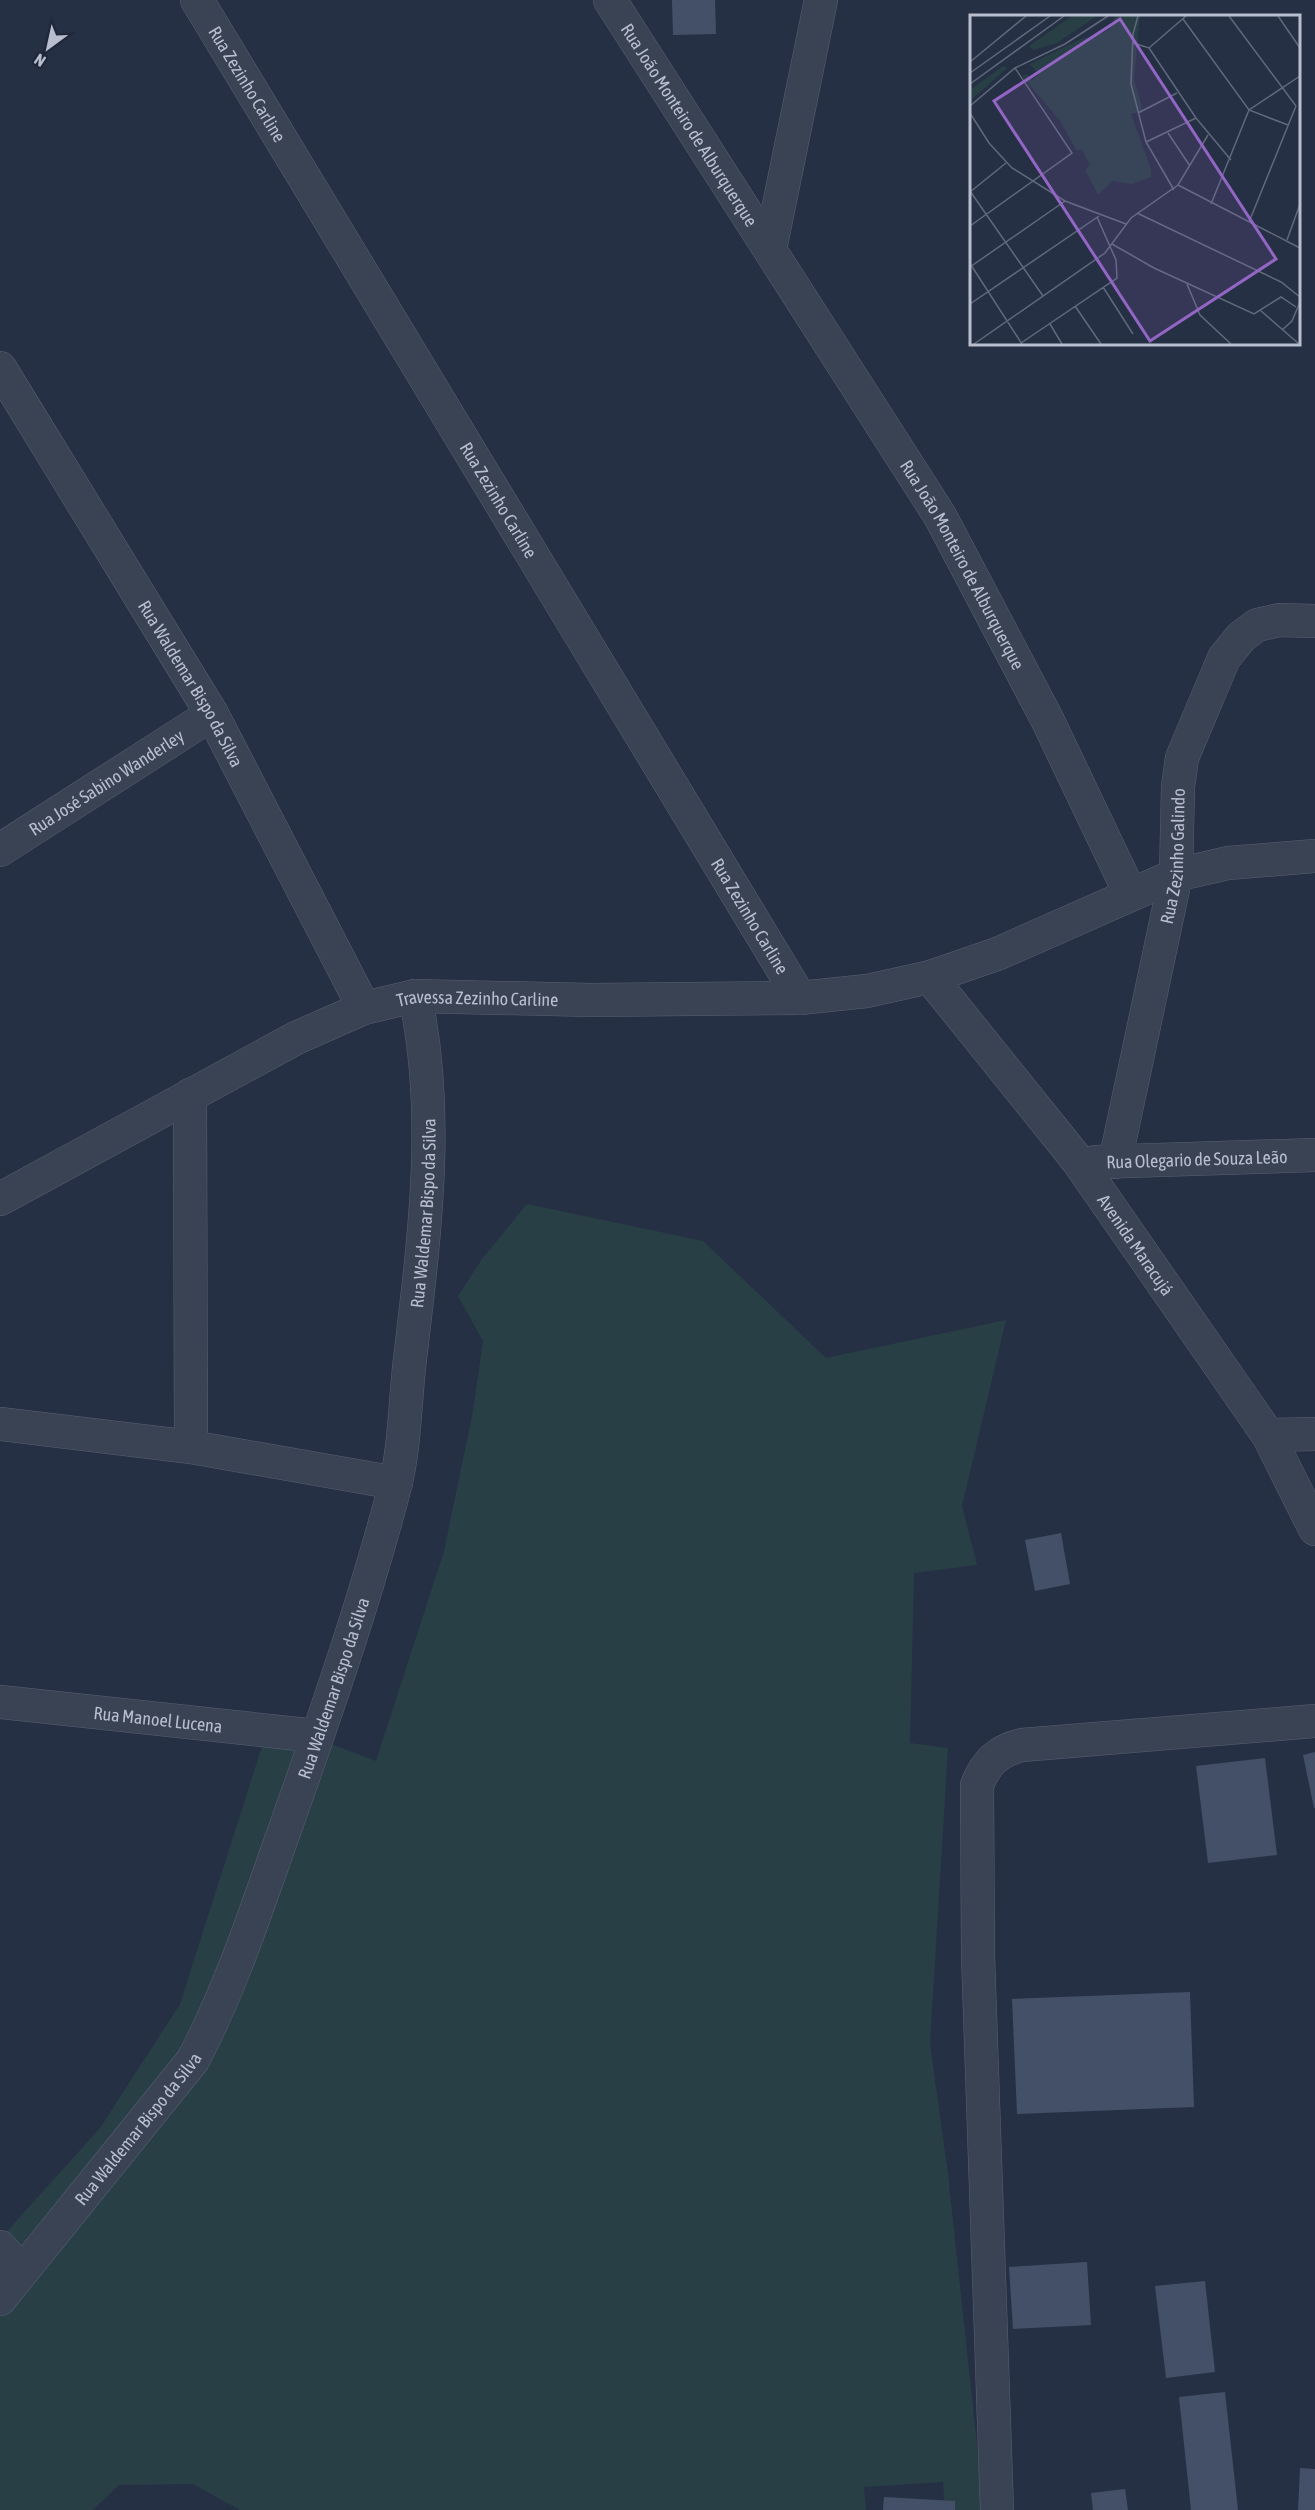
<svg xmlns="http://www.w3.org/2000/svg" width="1315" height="2510" viewBox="0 0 1315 2510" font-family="'Asap Condensed',sans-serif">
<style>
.green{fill:#283f46}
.building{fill:#445067}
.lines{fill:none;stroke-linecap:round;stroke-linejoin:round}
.minor-casing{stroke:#596071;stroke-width:34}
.minor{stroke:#3a4354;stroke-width:33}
.labels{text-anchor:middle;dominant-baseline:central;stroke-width:6;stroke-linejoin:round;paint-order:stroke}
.street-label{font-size:18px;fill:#b8bece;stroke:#1f273a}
.inset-road{fill:none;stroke:#60697c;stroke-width:1.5}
.view{fill:#9366c5;fill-opacity:0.15;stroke:#9366c5;stroke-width:3}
.inset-edge{fill:none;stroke:#b8bece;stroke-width:3}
</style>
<rect width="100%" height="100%" fill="#263045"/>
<!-- green -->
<path class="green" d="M527 1204 703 1241 826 1358 1006 1320 962 1506 977 1565 914 1573 910 1743 948 1748 930 2044 948 2174 984 2510H945L943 2482 864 2487 866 2510H240L193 2484 119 2485 93 2510H0V2239L100 2128 180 2004 270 1721 376 1761 444 1551 473 1411 483 1341 458 1296 482 1259Z"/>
<!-- building -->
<path class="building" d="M672 0H715L716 34 673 35Z
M1061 1533 1070 1584 1035 1591 1025 1540Z
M1315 1752V1808H1314L1303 1755Z
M1265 1758 1277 1855 1208 1863 1196 1766Z
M1190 1992 1194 2107 1017 2114 1012 1999Z
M1087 2262 1091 2325 1013 2329 1009 2267Z
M1205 2281 1215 2372 1166 2378 1155 2286Z
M1225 2392 1238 2510H1191L1179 2397Z
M1300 2468 1315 2469V2510H1298Z
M1125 2489 1128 2510H1093L1091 2493Z
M884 2497 955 2501V2510H883Z"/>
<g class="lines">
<defs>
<g id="minor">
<path id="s1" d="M197 0 800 998"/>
<path id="s2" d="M610 0 940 516 1047 719 1130 893"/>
<path d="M770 249 821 0"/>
<path id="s3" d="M0 368 212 714 364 1008"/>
<path id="s4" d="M0 850 212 714"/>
<path id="s5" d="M930 977 1078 1161 1268 1435 1315 1529"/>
<path d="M190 1095 191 1447"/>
<path id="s6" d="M1095 1162 1315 1155"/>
<path id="s7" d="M1115 1162 1176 875 1178 787 1182 758 1224 658 1241 637 1257 625 1279 620 1315 621"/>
<path id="s8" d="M0 1199 296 1038 364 1008 415 996 592 1000 800 998 867 991 930 977 997 954 1176 875 1228 863 1315 856"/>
<path d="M0 1424 191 1447 396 1483"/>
<path d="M1268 1435 1315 1434"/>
<path id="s9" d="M0 1702 317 1736"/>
<path d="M0 2247 21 2270"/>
<path id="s10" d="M0 2299 193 2060C232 1986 257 1907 285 1829 325 1716 365 1601 395 1486 405 1447 405 1400 410 1359 424 1240 441 1115 415 996"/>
<path d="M997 2510 978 1955 977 1785C986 1762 998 1751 1022 1745L1315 1721"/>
</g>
</defs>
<!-- minor casing -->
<use href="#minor" class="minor-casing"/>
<!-- minor -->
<use href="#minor" class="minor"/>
</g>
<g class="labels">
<!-- street labels -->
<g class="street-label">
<text stroke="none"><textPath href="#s1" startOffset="98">Rua Zezinho Carline</textPath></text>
<text stroke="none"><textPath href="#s2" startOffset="148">Rua João Monteiro de Alburquerque</textPath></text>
<text stroke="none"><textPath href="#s1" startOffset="584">Rua Zezinho Carline</textPath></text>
<text stroke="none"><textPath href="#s2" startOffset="666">Rua João Monteiro de Alburquerque</textPath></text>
<text stroke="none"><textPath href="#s3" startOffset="369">Rua Waldemar Bispo da Silva</textPath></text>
<text stroke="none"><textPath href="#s4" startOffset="126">Rua José Sabino Wanderley</textPath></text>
<text stroke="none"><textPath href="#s7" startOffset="312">Rua Zezinho Galindo</textPath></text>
<text stroke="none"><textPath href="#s1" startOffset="1070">Rua Zezinho Carline</textPath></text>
<text stroke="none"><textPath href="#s8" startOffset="526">Travessa Zezinho Carline</textPath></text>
<text stroke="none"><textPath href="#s6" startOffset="102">Rua Olegario de Souza Leão</textPath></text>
<text stroke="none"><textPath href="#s10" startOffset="1191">Rua Waldemar Bispo da Silva</textPath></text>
<text stroke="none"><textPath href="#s5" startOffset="338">Avenida Maracujá</textPath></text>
<text stroke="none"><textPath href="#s10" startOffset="705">Rua Waldemar Bispo da Silva</textPath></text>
<text stroke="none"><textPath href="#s9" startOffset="159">Rua Manoel Lucena</textPath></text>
<text stroke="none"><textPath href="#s10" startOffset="219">Rua Waldemar Bispo da Silva</textPath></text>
</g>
</g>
<!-- overview -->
<g transform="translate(970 15)">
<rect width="330" height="330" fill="#263045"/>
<path d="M102 1H127L87 28 63 35 59 31ZM145 1H170L164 64 173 96 161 99 181 154V162L162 169 142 166 128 180 115 155 120 150 111 134 107 136 90 106 52 61 57 59 62 65 69 60 60 49 111 24 133 18 140 14ZM33 51 37 53 0 86V75Z" fill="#283f46"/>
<path class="inset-road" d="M168 1 163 19 161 69 176 127 204 175M259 1 326 91M308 1 330 33M213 4 279 95 318 110M163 28 179 33 216 1M179 33 226 103 261 145M0 47 56 1M0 58 80 1M0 69 94 1M0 91 45 53 95 29 138 1M0 98 19 128 42 153 95 186 156 209M168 98 207 78M198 118 220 151M176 127 226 103M208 170 330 233M0 176 73 281M0 177 36 148M241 189 279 95 330 61M167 198 311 267 330 282M279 207 326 91M0 211 102 138 45 53M317 225 330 189M142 229 184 253 284 299 311 282 326 292M1 250 52 329M0 252 95 186M217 269 230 300 261 329M133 272 163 319M0 289 129 201M105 291 131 329M290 295 329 329M80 309 92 329M312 315 322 306 330 287M51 328 147 263 146 245 127 202M4 329 135 238 161 203 208 170 238 120"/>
<path class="view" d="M150 4 306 244 180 326 24 86Z"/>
<rect width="330" height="330" class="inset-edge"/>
</g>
<!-- north arrow -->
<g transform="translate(48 48) rotate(213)" stroke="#1f273a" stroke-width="4.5" paint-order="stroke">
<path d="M0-4.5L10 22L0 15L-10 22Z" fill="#b8bece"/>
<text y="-9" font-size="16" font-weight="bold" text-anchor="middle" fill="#b8bece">N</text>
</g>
</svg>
